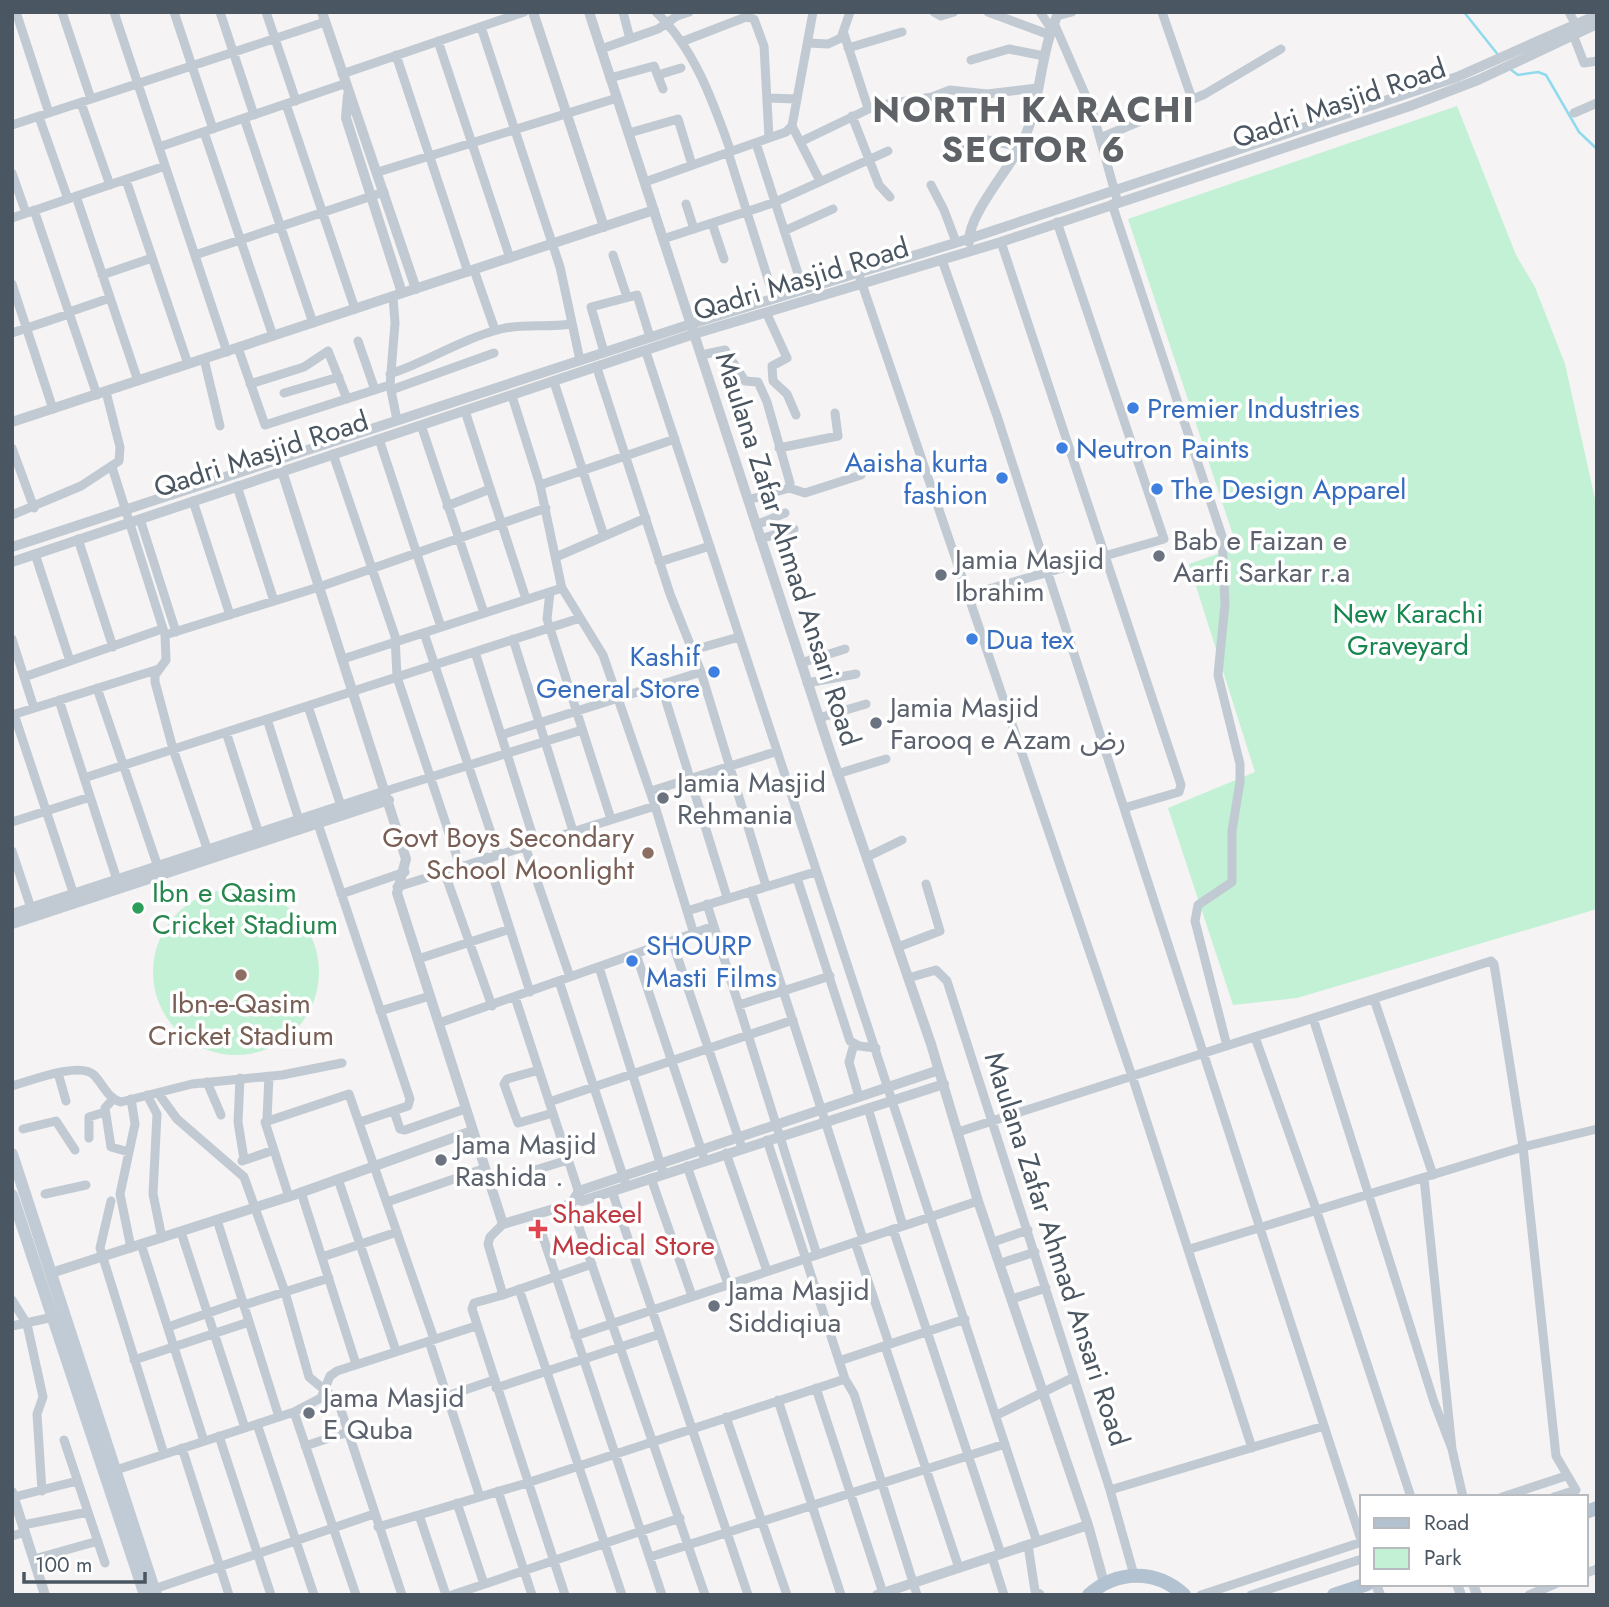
<svg xmlns="http://www.w3.org/2000/svg" width="1609" height="1607" viewBox="0 0 1609 1607" font-family="Jost,'Noto Sans Arabic',sans-serif">
<style>
.green{fill:#c3f1d5}
.lines{fill:none;stroke-linecap:round;stroke-linejoin:round}
.stream{stroke:#90daee;stroke-width:2.5}
.minor{stroke:#c1cad2;stroke-width:9}
.tertiary{stroke:#c1cad2;stroke-width:10}
.secondary{stroke:#c1cbd6;stroke-width:12}
.primary{stroke:#b3c2d1;stroke-width:14}
.shop-dot{fill:#3f7fe0;stroke:#fff;stroke-width:2.5}
.worship-dot{fill:#6b7280;stroke:#fff;stroke-width:2.5}
.education-dot{fill:#8d6e63;stroke:#fff;stroke-width:2.5}
.leisure-dot{fill:#2e9e5b;stroke:#fff;stroke-width:2.5}
.health-dot{fill:#e0444e;stroke:#fff;stroke-width:2.5}
.labels{text-anchor:middle;dominant-baseline:central;stroke-width:7;stroke-linejoin:round;paint-order:stroke}
.street-label{font-size:28px;fill:#4a5661;stroke:#fff}
.shop-label{font-size:28px;fill:#366cbe;stroke:#fff;text-anchor:start}
.worship-label{font-size:28px;fill:#5b616d;stroke:#fff;text-anchor:start}
.park-label{font-size:28px;fill:#17864f;stroke:#fff}
.education-label{font-size:28px;fill:#785e54;stroke:#fff;text-anchor:end}
.leisure-label{font-size:28px;fill:#27864d;stroke:#fff;text-anchor:start}
.health-label{font-size:28px;fill:#be3a42;stroke:#fff;text-anchor:start}
.district-label{font-size:35px;font-weight:bold;letter-spacing:2px;fill:#5f6368;stroke:#fff}
</style>
<rect width="100%" height="100%" fill="#f5f3f3"/>
<!-- green -->
<path class="green" d="M1457 106 1516 255 1535 287 1565 364 1597 508V909L1297 998 1233 1005 1168 808 1255 772 1189 564 1237 547 1128 219Z
M153 972a83 83 0 1 1 166 0a83 83 0 1 1-166 0Z"/>
<g class="lines">
<!-- stream -->
<path class="stream" d="M1464 12 1499 56
M1510 69 1518 75 1538 72 1546 75 1579 132 1597 149"/>
<!-- minor -->
<path class="minor" d="M16 12 49 113
M62 12 91 99
M114 12 227 352
M174 12 213 129
M220 12 254 115
M266 12 296 101
M623 12 630 39
M656 12C695 49 713 102 731 152
M934 12 941 16 954 12
M988 12 1050 35
M1040 12 1052 30
M1162 12 1192 99
M1569 12 1578 29
M1057 16 1072 12
M1054 23 1092 110 1118 203
M481 27 560 267 580 360
M844 34 868 108
M1574 37 1584 63 1597 61
M438 41 510 258
M681 42 746 17 754 19 764 46 769 138
M809 43 828 44 841 38 850 12
M848 48 902 32
M601 49 658 29 677 16 689 12
M396 55 468 272
M971 60 1009 49 1044 56
M342 74 524 12
M658 75 681 68
M610 78 654 66 663 89
M768 98 797 99
M81 103 110 185
M286 104 355 309
M1574 113 1597 103
M852 116 879 185 890 197
M39 117 68 199
M244 118 313 323
M12 125 325 22
M792 126 820 181
M204 132 273 336
M629 133 678 119 692 165
M1100 138 1205 94 1281 49
M800 142 875 106 932 97 950 90 987 94 1037 88
M756 143 803 289
M953 146 983 139 1020 147
M159 147 344 84
M728 152 774 298
M378 172 617 98
M12 173 26 213
M126 180 188 364
M645 182 786 132 792 126 813 12
M931 185 944 210 956 242
M76 196 138 381
M686 204 694 229
M1112 204 1222 536 1225 604 1218 675 1240 764V782L1232 831V882L1198 905 1195 921 1227 1046
M34 210 97 395
M12 218 165 166
M712 223 724 259
M784 231 833 209
M663 239 773 203 888 151
M1001 242 1181 785 1179 792 1124 808
M195 255 384 192
M613 255 627 297
M942 260 997 416 1362 1543
M474 270 495 330
M102 275 152 258
M860 278 1134 1082 1252 1448
M12 284 53 409
M393 297 395 323 390 385 397 420
M69 312 110 298
M766 312 787 358 772 366 773 381 787 394 796 415
M12 333 69 314
M358 341 375 390
M238 348 265 425 390 385
M604 352 591 307 637 295 650 337
M646 352C773 750 910 1144 1037 1542
M701 355 725 350 745 381 758 382 767 402 790 483 789 488 748 500
M204 359 220 426
M597 368 670 594 701 672 766 886
M390 374C429 361 461 339 501 329 524 323 548 328 571 324
M554 382 604 536
M250 384 304 367 328 351 347 399
M391 390 494 353
M284 393 339 377
M512 396 540 485 562 589
M465 411 526 599
M421 425 484 613
M379 439 441 627
M12 448 34 508
M779 448 838 436 835 413
M333 454 395 636 397 677 460 866
M112 467 165 635
M540 485 675 439
M237 486 274 601
M789 488 805 493 861 475
M193 501 230 615
M447 506 490 489
M12 515 81 486 119 461 120 447 106 392
M140 519 176 632
M756 525 785 513
M78 539 113 647
M760 539 794 529
M35 554 70 661
M556 557 646 518
M659 562 710 546
M550 592 547 619 611 819
M968 595 1164 539 1057 222
M424 633 498 854
M12 639 34 708
M513 639 573 831
M693 650 739 637
M475 652 535 843
M343 659 562 588 603 655 655 806 694 934
M801 663 845 649
M24 677 162 629
M807 683 856 674
M661 685 727 897
M97 688 158 867
M59 700 117 880
M308 706 341 806
M14 714 74 895
M12 715 159 669
M819 718 866 704
M267 719 299 820
M226 732 259 834
M501 735 701 672
M837 774 886 759
M84 778 580 618
M386 791 582 730
M651 791 775 752
M316 818 410 1099 408 1106 360 1122
M12 822 90 797
M525 846 570 977
M12 851 31 908
M209 854 173 749 155 682V675L166 660 165 635 319 587 546 508
M487 857 530 992
M867 857 902 840
M444 871 492 1006
M797 878 850 1041 859 1046 876 1048
M397 887 655 806
M751 891 863 1239
M341 894 405 872
M707 904 817 1255
M687 911 815 872
M672 941 742 1148
M898 947 940 931 926 884
M636 954 703 1155
M418 959 510 929
M599 967 662 1169
M908 978 936 970 947 981 1110 1490 1134 1575
M559 981 625 1182
M515 997 580 1196
M1374 999 1433 1175
M739 1005 830 976
M380 1011 430 996
M1313 1018 1434 1402 1452 1449
M439 1023 714 926
M1255 1037 1316 1209 1411 1497
M854 1044 849 1062 859 1097
M539 1070 507 1079 504 1084 518 1123 553 1113
M58 1073 66 1101
M240 1078 238 1122 244 1159
M207 1082 221 1115
M12 1086C30 1081 80 1061 94 1075 103 1084 108 1099 121 1102L192 1084 282 1075 342 1063
M158 1093 177 1119 244 1177 285 1292 309 1377 338 1401 402 1595
M147 1095 157 1114 153 1194 162 1238
M113 1099 105 1108 111 1147 129 1152
M131 1099 135 1124 120 1194 131 1248
M549 1102 793 1020
M868 1108 903 1226
M394 1111 400 1129 405 1130 465 1109
M267 1119 269 1076
M23 1129 56 1121 75 1150
M958 1132 1491 961 1494 964 1523 1147 1556 1456 1576 1490 1554 1497
M89 1138V1117L105 1112
M767 1140 845 1379 854 1394 917 1595
M726 1153 767 1271
M242 1161 274 1150
M687 1166 728 1284
M532 1171 568 1160
M651 1178 692 1296
M1424 1178 1452 1449 1463 1497
M338 1179 396 1351
M612 1191 748 1595
M301 1192 356 1364
M45 1194 86 1185
M289 1197 265 1122 349 1094 434 1339
M111 1201 100 1248 164 1454
M387 1202 483 1169
M571 1204 705 1595
M536 1216 662 1595
M217 1220 279 1417
M503 1224 490 1237 488 1244 503 1295 474 1303 472 1309 565 1595
M893 1229 1001 1554
M181 1232 245 1428
M855 1242 889 1344
M993 1242 1028 1230
M141 1244 204 1441
M1190 1249 1523 1147 1597 1129
M322 1257 397 1232
M1001 1263 1035 1252
M519 1289 622 1595
M503 1295 592 1264
M1012 1299 1046 1288
M12 1300 27 1324 43 1397 37 1414 42 1491
M244 1305 329 1278
M12 1326 58 1316
M168 1327 243 1301
M575 1336 978 1201
M429 1341 480 1497
M885 1346 959 1568
M134 1360 249 1322
M839 1361 965 1319
M496 1388 660 1334
M816 1388 883 1593
M447 1396 494 1380
M778 1400 841 1595
M294 1412 356 1595
M997 1415 1074 1377
M726 1417 787 1595
M257 1424 314 1595
M219 1436 271 1595
M64 1440 105 1563
M305 1446 348 1432
M182 1448 229 1595
M116 1470 294 1412 321 1398 330 1376 337 1371 476 1326
M1110 1490 1324 1426
M498 1491 532 1595
M14 1497 77 1481
M1502 1497 1566 1476
M457 1503 484 1584
M419 1515 446 1595
M23 1525 88 1512
M378 1527 527 1483 845 1379
M12 1536 25 1532
M1028 1545 1035 1591 1040 1594
M650 1557 1005 1444
M992 1557 1004 1595
M34 1559 98 1541
M1586 1573 1597 1569
M154 1589 374 1514
M452 1595 680 1518
M1201 1595 1362 1542
M1251 1595 1362 1559
M1529 1595 1555 1584"/>
<!-- tertiary -->
<path class="tertiary" d="M322 12 416 289
M533 12 604 227
M589 12 830 751 931 1044 978 1201 1088 1525 1104 1583
M348 95 346 118 402 293
M969 242C968 216 1007 171 1020 147 1042 107 1038 54 1059 12
M12 422 654 210
M282 471 406 859 397 893 503 1224 571 1204 579 1191 939 1070
M12 547 691 324 968 239 1457 77 1597 15
M12 562 694 334 1001 242 1410 106 1478 80 1597 24
M12 914 386 791
M12 924 389 800
M575 1199 582 1201 944 1084
M51 1273 297 1194 472 1131
M12 1492 45 1595
M1376 1584 1380 1595
M1457 1584 1461 1595
M1473 1584 1477 1595
M877 1595 1088 1525"/>
<!-- secondary -->
<path class="secondary" d="M12 1154 156 1595
M12 1195 145 1595"/>
<!-- primary -->
<path class="primary" d="M1586 1512 1597 1508
M1089 1595C1116 1570 1156 1569 1184 1595
M1334 1595 1367 1584"/>
</g>
<!-- markers -->
<g class="shop-dot">
<circle cx="1133" cy="408" r="7"/>
<circle cx="1062" cy="448" r="7"/>
<circle cx="1002" cy="478" r="7"/>
<circle cx="1157" cy="489" r="7"/>
<circle cx="972" cy="639" r="7"/>
<circle cx="714" cy="672" r="7"/>
<circle cx="632" cy="961" r="7"/>
</g>
<g class="worship-dot">
<circle cx="1159" cy="556" r="7"/>
<circle cx="941" cy="575" r="7"/>
<circle cx="876" cy="723" r="7"/>
<circle cx="663" cy="798" r="7"/>
<circle cx="441" cy="1160" r="7"/>
<circle cx="714" cy="1306" r="7"/>
<circle cx="309" cy="1413" r="7"/>
</g>
<g class="education-dot">
<circle cx="648" cy="853" r="7"/>
<circle cx="241" cy="975" r="7"/>
</g>
<circle class="leisure-dot" cx="138" cy="908" r="7"/>
<path class="health-dot" d="M534.5 1218.5h7v7h7v7h-7v7h-7v-7h-7v-7h7z"/>
<g class="labels">
<!-- street labels -->
<g class="street-label">
<text transform="translate(1339 103) rotate(-19)">Qadri Masjid Road</text>
<text transform="translate(801 279) rotate(-17)">Qadri Masjid Road</text>
<text transform="translate(261 454) rotate(-18)">Qadri Masjid Road</text>
<text transform="translate(788 549) rotate(72)">Maulana Zafar Ahmad Ansari Road</text>
<text transform="translate(1057 1249) rotate(72)">Maulana Zafar Ahmad Ansari Road</text>
</g>
<!-- shop labels -->
<g class="shop-label">
<text x="1147" y="408">Premier Industries</text>
<text x="1076" y="448">Neutron Paints</text>
<text x="988" y="462" text-anchor="end">Aaisha kurta<tspan x="988" dy="32">fashion</tspan></text>
<text x="1171" y="489">The Design Apparel</text>
<text x="986" y="639">Dua tex</text>
<text x="700" y="656" text-anchor="end">Kashif<tspan x="700" dy="32">General Store</tspan></text>
<text x="646" y="945">SHOURP<tspan x="646" dy="32">Masti Films</tspan></text>
</g>
<!-- worship labels -->
<g class="worship-label">
<text x="1173" y="540">Bab e Faizan e<tspan x="1173" dy="32">Aarfi Sarkar r.a</tspan></text>
<text x="955" y="559">Jamia Masjid<tspan x="955" dy="32">Ibrahim</tspan></text>
<text x="890" y="707">Jamia Masjid<tspan x="890" dy="32">Farooq e Azam رض</tspan></text>
<text x="677" y="782">Jamia Masjid<tspan x="677" dy="32">Rehmania</tspan></text>
<text x="455" y="1144">Jama Masjid<tspan x="455" dy="32">Rashida .</tspan></text>
<text x="728" y="1290">Jama Masjid<tspan x="728" dy="32">Siddiqiua</tspan></text>
<text x="323" y="1397">Jama Masjid<tspan x="323" dy="32">E Quba</tspan></text>
</g>
<!-- park labels -->
<g class="park-label">
<text x="1408" y="613">New Karachi<tspan x="1408" dy="32">Graveyard</tspan></text>
</g>
<!-- education labels -->
<g class="education-label">
<text x="634" y="837">Govt Boys Secondary<tspan x="634" dy="32">School Moonlight</tspan></text>
<text x="241" y="1003" text-anchor="middle">Ibn-e-Qasim<tspan x="241" dy="32">Cricket Stadium</tspan></text>
</g>
<!-- leisure labels -->
<g class="leisure-label">
<text x="152" y="892">Ibn e Qasim<tspan x="152" dy="32">Cricket Stadium</tspan></text>
</g>
<!-- health labels -->
<g class="health-label">
<text x="552" y="1213">Shakeel<tspan x="552" dy="32">Medical Store</tspan></text>
</g>
<!-- district labels -->
<g class="district-label">
<text x="1034" y="110">NORTH KARACHI<tspan x="1034" dy="40">SECTOR 6</tspan></text>
</g>
</g>
<!-- border -->
<rect width="1609" height="1607" fill="none" stroke="#4a5661" stroke-width="28"/>
<!-- legend -->
<rect x="1360" y="1495" width="228" height="91" fill="#ffffff" stroke="#b7bbc0" stroke-width="2"/>
<rect x="1374" y="1518" width="35" height="10" fill="#b3c2d1" stroke="#b7bbc0" stroke-width="2"/>
<text x="1424" y="1530" font-size="21" fill="#4a5661">Road</text>
<rect x="1374" y="1548" width="35" height="21" fill="#c3f1d5" stroke="#b7bbc0" stroke-width="2"/>
<text x="1424" y="1565" font-size="21" fill="#4a5661">Park</text>
<!-- scale -->
<path d="M24 1572v10h121v-10" fill="none" stroke="#4a5661" stroke-width="3.5"/>
<text x="35" y="1572" font-size="21" fill="#4a5661" stroke="#ffffff" stroke-width="5" paint-order="stroke">100 m</text>
</svg>
